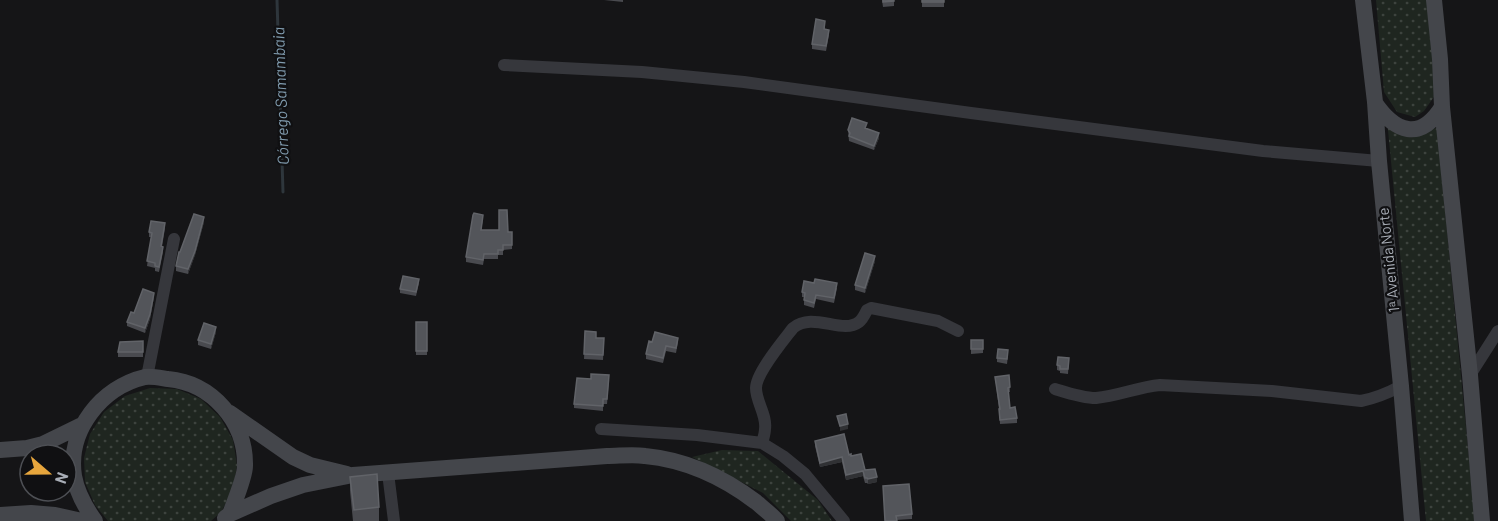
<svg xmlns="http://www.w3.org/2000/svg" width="1498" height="521" viewBox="0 0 1498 521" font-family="Barlow,sans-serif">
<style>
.grass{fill:url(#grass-dots)}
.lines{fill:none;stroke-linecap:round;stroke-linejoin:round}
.stream{stroke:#2e363c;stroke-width:3}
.street{stroke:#36373c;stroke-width:12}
.secondary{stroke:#44464b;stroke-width:16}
.wall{fill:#494a4f}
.shaded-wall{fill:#303134}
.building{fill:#53555a;stroke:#616368;stroke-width:1.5}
.labels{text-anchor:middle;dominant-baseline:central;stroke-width:4.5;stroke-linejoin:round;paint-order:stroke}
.street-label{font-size:15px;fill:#a8adb6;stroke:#101012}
.water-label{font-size:16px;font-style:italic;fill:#819caf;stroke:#101012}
</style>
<defs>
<pattern id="grass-dots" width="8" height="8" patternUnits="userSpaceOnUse" patternTransform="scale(1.5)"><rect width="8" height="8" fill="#1f2620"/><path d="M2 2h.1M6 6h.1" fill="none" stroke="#3d433e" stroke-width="1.8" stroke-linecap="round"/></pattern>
</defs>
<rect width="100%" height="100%" fill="#151517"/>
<!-- grass -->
<path class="grass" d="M1376 0H1427L1436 94 1424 111 1415 117 1397 112 1384 92Z
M1387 120 1417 132 1437 128 1475 521H1426Z
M150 388 177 389 201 399 220 417 233 440 237 465 233 490 221 512 211 521H108L95 505 85 482 84 458 90 434 104 412 125 396Z
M722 450 758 451 818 500 832 521H791L763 493 692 457Z"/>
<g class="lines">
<!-- stream -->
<path class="stream" d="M277 0 283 192"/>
<!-- street -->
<path class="street" d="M504 65 642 72 744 82 971 113 1263 151 1379 161
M1470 375 1498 331
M147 377 174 239
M1055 389C1068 393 1083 398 1096 398 1118 396 1138 387 1160 385L1272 391 1361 401C1376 398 1388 393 1401 386
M601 429 697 435 762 443 783 456 805 474 844 521
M762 443C763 439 765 434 765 429 767 415 756 402 756 388 756 373 783 341 793 328 813 311 842 335 859 322 863 319 865 314 867 310L871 308 938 321 958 331
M388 473 394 521"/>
<!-- secondary -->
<path class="secondary" d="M1363 0 1375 102 1379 161 1401 386 1412 521
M1434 0 1440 59 1442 107 1470 375 1482 521
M1375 103C1395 132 1420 142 1442 107
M230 413 293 457 310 465 347 474
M0 450 27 448 43 444 82 425
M230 514 271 496 303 485 353 475 607 456C619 456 633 454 645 456 687 460 723 477 756 502 763 508 771 514 777 521
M0 515 31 513 55 515 82 521
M95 521C85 507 77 493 74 476 67 430 102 387 145 377 152 376 161 378 168 379 212 383 246 422 245 466 245 477 234 503 230 514L225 518"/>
</g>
<!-- wall -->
<path class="wall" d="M604 0H623V2Z
M882 0H894V6L883 7Z
M922 0H944V7H922Z
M825 26V29L829 35 826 51 812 49V44Z
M867 129 879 138 874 150 849 141 848 130Z
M483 220 481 230 512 232V249L503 250V255H498V259H484L483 265 466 262V257Z
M204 222 195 255 188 274 176 271V266L180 252Z
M165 228 162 247 163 252 159 272 155 271V268L147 266 151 237H149V232Z
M875 261 865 293 855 290V285Z
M419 283 416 296 400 293V289Z
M837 288 834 303 816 299 814 308 804 305V297H802V292Z
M154 297 150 319 145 333 127 326V322L134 313Z
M416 322H427V355H416Z
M585 331 596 338H604L603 360 584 359Z
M216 332 211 349 198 345V340Z
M971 340H983V353L971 354Z
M143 341V357H118V352Z
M652 342H678L676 353 666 351 663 363 646 359V354Z
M1008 355 1007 364 997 362V358Z
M1069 358 1068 374 1060 373V371L1057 370V365Z
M1009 375 1010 392H1008L1010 408 1017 418V423L1000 424 999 409 995 377Z
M609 380 607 404H603V411L574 408V404Z
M815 441 851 456 877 482 868 484 867 483H865L863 476 846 480 842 462 820 467 815 446Z
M350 477 379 507V521H353L350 491Z
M883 486 912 514V519L896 520Z"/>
<!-- shaded-wall -->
<path class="shaded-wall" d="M879 133V138L874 150V146Z
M204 217V222L195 255 188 274V269Z
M875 256V261L865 293V288Z
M154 293V297L150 319 145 333V328Z
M216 327V332L211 349V344Z
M848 424V429L840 431V426Z
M842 457V462L820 467V463Z
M863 471V476L846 480V475Z
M877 477V482L868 484V479Z"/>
<!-- building -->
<path class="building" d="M883 0H894V1L883 2Z
M922 0H944V2H922Z
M816 19 825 21 824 29 829 30 826 46 812 44Z
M852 118 867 123 865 128 879 133 874 146 849 136 850 133 848 130Z
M499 210H507L508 232H512V245H503V250H498V254H484L483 260 466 257 473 215 474 213 483 215 481 230H499Z
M194 214 204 217 195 251 188 269 176 266 179 252H180Z
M151 221 165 223 161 246 163 247 159 267 155 266V263L147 261 152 233 149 232Z
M865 253 875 256 865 288 855 285Z
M403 276 419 279 416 292 400 289Z
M815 279 837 283 834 298 816 295 814 303 804 300 805 293 802 292 804 281 814 283Z
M143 289 154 293 150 314 145 328 127 322 131 312 134 313Z
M416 322H427V351H416Z
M204 323 216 327 211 344 198 340Z
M585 331 596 332V338H604L603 355 584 354Z
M655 332 678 338 676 348 666 346 663 358 646 354 649 341 652 342Z
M971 340H983V349H971Z
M143 341V352H118L120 342Z
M998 349 1008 350 1007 359 997 358Z
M1058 357 1069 358 1068 369H1060V366L1057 365Z
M591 374 609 375 607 399H603V406L574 404 577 378 591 379Z
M1009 375 1010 387 1008 388 1010 408 1015 407 1017 418 1000 420 999 409H1000L995 377Z
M846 414 848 424 840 426 837 416Z
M844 434 849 455 851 454V456L861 454 865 470 875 469 877 477 868 479 867 478H865L863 471 846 475 842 457 820 463 815 441Z
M377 474 379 507 354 510 350 477Z
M909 484 912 514 896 516 897 521H885L883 486Z"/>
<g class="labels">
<!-- street labels -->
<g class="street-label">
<text transform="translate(1388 260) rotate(-96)">1ᵃ Avenida Norte</text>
</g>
<!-- water labels -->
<g class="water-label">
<text transform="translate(280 96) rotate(-92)">Córrego Samambaia</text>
</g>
</g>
<!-- north arrow -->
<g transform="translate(48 473) rotate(110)"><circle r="28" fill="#101012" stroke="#4d4f54" stroke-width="1.5"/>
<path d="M0-4.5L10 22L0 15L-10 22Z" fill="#e7a63d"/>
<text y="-9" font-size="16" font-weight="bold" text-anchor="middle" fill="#a8adb6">N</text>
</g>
</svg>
